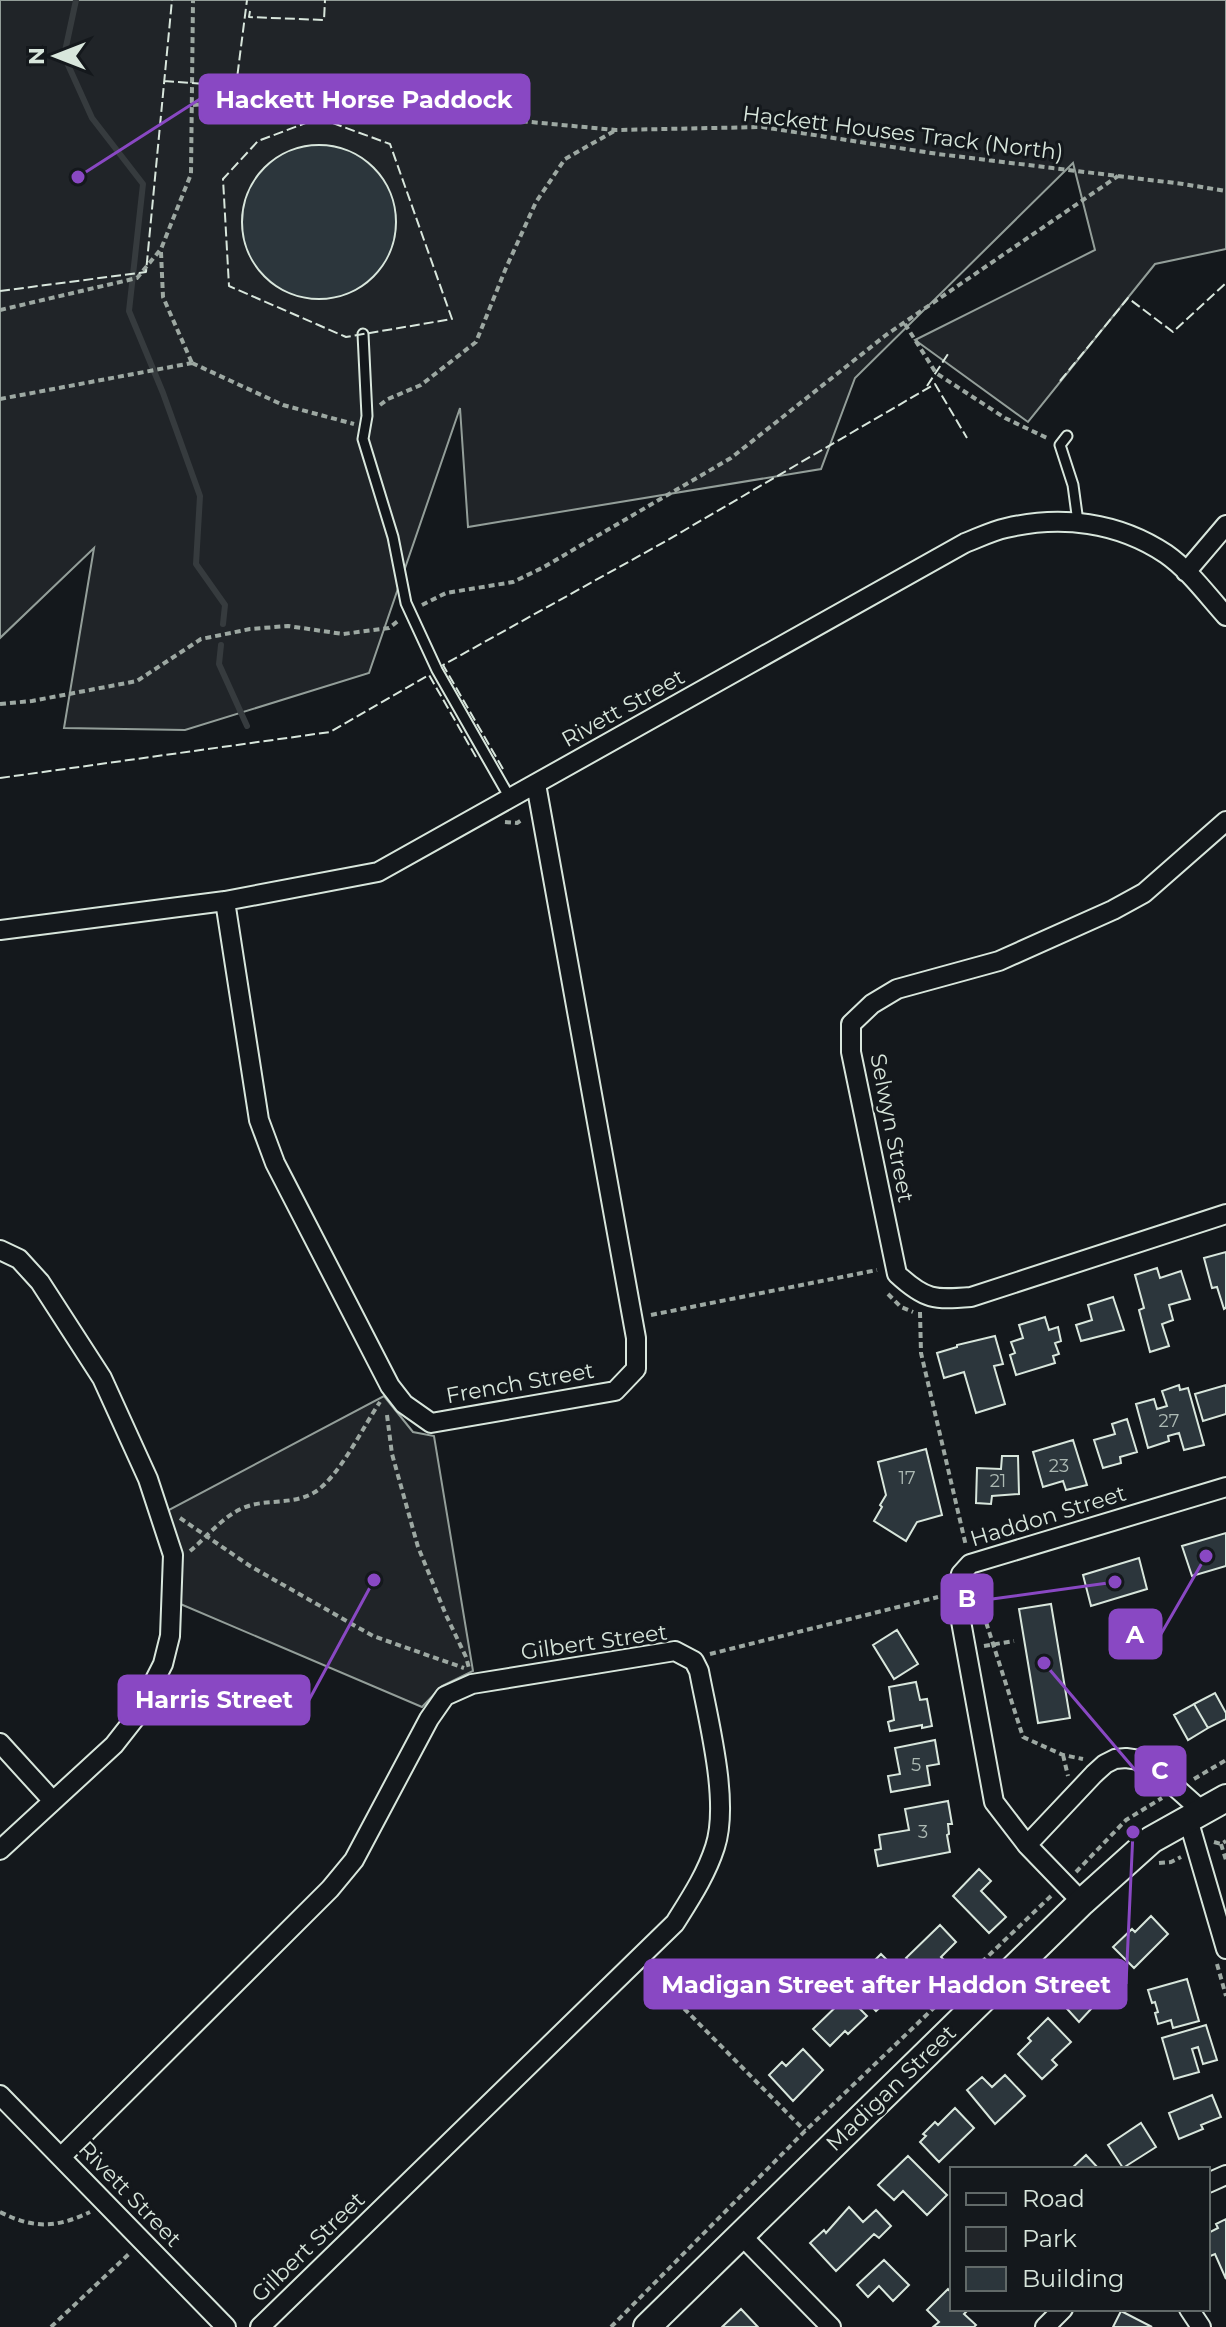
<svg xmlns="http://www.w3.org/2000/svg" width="1226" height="2327" viewBox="0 0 1226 2327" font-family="Montserrat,sans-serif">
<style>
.green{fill:#202428;stroke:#939e99;stroke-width:2}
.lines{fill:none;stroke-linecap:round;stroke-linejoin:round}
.stream{stroke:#363b3e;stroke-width:6}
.building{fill:#2c363c;stroke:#d8e6dc;stroke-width:2}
.lane-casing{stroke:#d8e6dc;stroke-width:13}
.street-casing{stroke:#d8e6dc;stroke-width:22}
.secondary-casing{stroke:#d8e6dc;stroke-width:30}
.path{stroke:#9da8a2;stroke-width:4;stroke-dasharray:6 4;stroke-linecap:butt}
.lane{stroke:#14181c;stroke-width:9}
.street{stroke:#14181c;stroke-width:18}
.secondary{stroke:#14181c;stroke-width:26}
.fence{stroke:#d8e6dc;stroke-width:2;stroke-dasharray:10 4;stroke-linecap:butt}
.labels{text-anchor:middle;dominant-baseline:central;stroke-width:6;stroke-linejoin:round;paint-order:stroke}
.number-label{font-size:18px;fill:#adbab4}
.street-label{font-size:22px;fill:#d8e6dc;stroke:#14181c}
.leader{fill:none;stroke:#8948c3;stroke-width:3}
.callout-dot{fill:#8948c3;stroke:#14181c;stroke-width:3}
.callout{fill:#8948c3;stroke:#8948c3;stroke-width:3}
.callout-label{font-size:24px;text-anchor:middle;font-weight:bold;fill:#fff}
</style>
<rect width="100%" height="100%" fill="#14181c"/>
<!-- green -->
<path class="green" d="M0 0H1226V249L1155 264 1028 422 915 340 1095 250 1073 163 855 378 821 469 468 527 460 408 369 673 185 730 64 728 94 548 0 638Z
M384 1396 413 1432 434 1436 473 1671 442 1686 422 1707 178 1603 165 1512Z"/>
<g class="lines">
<!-- stream -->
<path class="stream" d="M76 0 64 56 92 118 143 184 129 311 163 393 200 496 196 564 225 605 223 624
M221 645 219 664 247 726"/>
</g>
<!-- building -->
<path class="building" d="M242 222a77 77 0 1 1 154 0a77 77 0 1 1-154 0Z
M1226 1252V1308L1224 1309 1217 1287 1212 1288 1204 1258Z
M1157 1268 1160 1278 1181 1271 1190 1299 1169 1305 1173 1320 1162 1324 1169 1346 1150 1352 1139 1310 1144 1308 1135 1275Z
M1113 1297 1124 1330 1081 1341 1076 1325 1092 1320 1088 1305Z
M1045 1317 1049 1330 1058 1327 1061 1341 1055 1343 1059 1354 1053 1356 1055 1363 1016 1375 1010 1355 1015 1353 1011 1342 1023 1338 1019 1325Z
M995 1336 1003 1364 994 1366 1005 1404 976 1413 964 1372 944 1378 937 1353 957 1347V1345Z
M1179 1385 1180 1390 1188 1388 1204 1445 1184 1450 1179 1433 1168 1436 1169 1441 1148 1448 1136 1404 1154 1399 1157 1409 1167 1406 1162 1391Z
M1226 1385V1414L1203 1421 1195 1394Z
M1127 1419 1137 1452 1120 1457 1121 1463 1103 1468 1094 1440 1115 1434 1112 1424Z
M1073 1440 1087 1485 1066 1490 1063 1481 1043 1487 1033 1452Z
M926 1449 942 1515 917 1522 906 1541 874 1521 882 1507 880 1505 886 1495 878 1462Z
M1002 1456H1018L1019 1494 992 1496 991 1504 976 1503 977 1468 1001 1469Z
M1226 1533V1566L1192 1576 1182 1546Z
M1139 1558 1147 1589 1091 1606 1083 1575Z
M1051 1604 1070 1718 1038 1723 1019 1609Z
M897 1630 918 1664 894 1679 873 1645Z
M916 1682 920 1700 927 1699 932 1726 922 1728V1725L890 1731 888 1722 894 1720 889 1687Z
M1215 1693 1226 1713V1719L1208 1728 1194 1704Z
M1194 1704 1208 1728 1188 1740 1174 1715Z
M935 1740 939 1764 927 1766 930 1785 891 1792 888 1776 900 1774 895 1748Z
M948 1801 952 1824H948L949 1834 947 1835 950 1852 878 1866 875 1850 881 1849 879 1835 909 1830 905 1809Z
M979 1869 991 1881 981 1891 1006 1917 989 1933 953 1896Z
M1151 1916 1168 1934 1134 1968 1113 1947 1132 1929 1135 1932Z
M940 1925 956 1942 941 1957 944 1960 925 1977 906 1958Z
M881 1954 900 1973 883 1990 890 1998 876 2011 851 1984Z
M1098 1964 1116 1982 1079 2022 1059 2000Z
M1187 1979 1199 2021 1173 2028 1171 2020 1158 2024 1155 2013 1158 2012 1155 2002 1152 2003 1148 1990Z
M847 1996 867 2016 848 2034 845 2031 830 2046 813 2029Z
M1048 2018 1071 2042 1052 2060 1057 2065 1042 2079 1018 2054 1031 2041 1028 2038Z
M1206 2025 1217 2060 1203 2064 1198 2047 1192 2049 1199 2072 1174 2079 1162 2038Z
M803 2049 823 2070 793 2101 769 2075 782 2062 786 2066Z
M1005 2075 1025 2096 995 2124 967 2090 982 2077 992 2087Z
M1212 2095 1221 2117 1201 2125 1203 2129 1179 2139 1169 2113Z
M955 2108 974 2128 939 2162 920 2142 926 2136 923 2134 935 2122 938 2125Z
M1141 2123 1156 2147 1123 2168 1108 2145Z
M1086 2155 1099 2169H1071Z
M908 2156 947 2195 927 2215 903 2191 894 2200 878 2185Z
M849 2207 863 2222 876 2210 891 2226 879 2238 874 2234 836 2271 810 2243 824 2230 826 2233Z
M1226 2219V2279L1215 2254 1208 2257V2233L1218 2228 1216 2224Z
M884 2260 909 2285 893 2301 879 2286 868 2297 857 2285Z
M948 2289 952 2294V2309H967L968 2310 964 2314 976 2325 974 2327H933L939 2322 927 2310Z
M741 2309 758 2327H722Z
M1121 2311 1152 2327H1113Z"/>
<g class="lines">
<defs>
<path id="lane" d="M363 334 367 416 363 439 393 537 406 603 437 670 510 798
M1067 436 1060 445 1073 485 1078 522"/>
<path id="street" d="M1186 572 1226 525
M1226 821 1144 893 1113 910 999 961 897 989 872 1004 851 1024V1052L897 1274C925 1300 934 1300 971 1297L1226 1214
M225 901 259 1120 275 1163 390 1386 404 1404 431 1423 615 1391 636 1369V1338L536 784
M0 930 225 901 378 872 965 543C978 538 992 531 1006 528 1061 515 1118 522 1166 554 1189 570 1207 595 1226 616
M0 1250 19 1259 40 1282 102 1378 148 1479 173 1555 170 1636 163 1664 136 1717 114 1745 0 1850
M0 1743 52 1800
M1188 1819 1226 1949
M1027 1845 1094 1774 1105 1764 1115 1759 1126 1758 1146 1761 1202 1811
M1082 1902 1027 1845 994 1802 956 1594 961 1574 970 1564 1226 1487
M0 2095 226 2327
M61 2157 330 1889 354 1860 429 1719 445 1696 472 1684 675 1651 694 1661 699 1671C708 1719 730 1802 715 1847 706 1875 690 1899 675 1923L260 2327
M1208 2183 1226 2175
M741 2235 831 2327
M1189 2309 1201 2327
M1045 2327 1063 2309"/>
<path id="secondary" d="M647 2327 1082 1902 1151 1840 1226 1798"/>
</defs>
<!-- lane casing -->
<use href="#lane" class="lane-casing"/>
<!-- street casing -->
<use href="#street" class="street-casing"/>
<!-- secondary casing -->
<use href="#secondary" class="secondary-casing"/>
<!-- path -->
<path class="path" d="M193 105 285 99 616 130 762 127 938 154 1183 184 1226 191
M161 252 163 297 192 363
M0 310 137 278 161 249 191 174 193 0
M905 324 936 373 1005 418 1047 438
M192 363 283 405 354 424
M0 399 192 363
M380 405 388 399 421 385 476 342 506 268 536 202 565 159 616 130
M422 605 446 593 513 582 542 568 731 458 886 335 1118 176
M0 704 32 701 137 681 201 639 250 629 288 626 343 634 389 628 398 621
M505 822 517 823 523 819
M888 1294 901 1307 913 1312
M920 1312 921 1353 966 1546
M651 1315 877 1270
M387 1415 392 1454 418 1547 446 1615 466 1657 469 1668
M180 1518 250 1566 373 1636 464 1668
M190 1551C207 1537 222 1517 243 1508 266 1498 292 1506 315 1492 339 1477 363 1427 380 1402
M977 1594 1023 1737 1063 1755 1083 1759
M984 1646 1014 1641
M710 1654 938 1597
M1063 1755 1068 1776
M1194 1779 1226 1760
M1214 1842 1221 1844 1226 1841
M1221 1844 1226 1860
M1159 1863 1171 1862 1181 1857
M1076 1872 1126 1820 1162 1798
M1217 1964 1226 1996
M649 1973 805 2131
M0 2212C34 2229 56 2228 90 2212
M51 2327 131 2252
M611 2327 805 2131 1052 1895"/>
<!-- lane -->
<use href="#lane" class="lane"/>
<!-- street -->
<use href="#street" class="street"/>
<!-- secondary -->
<use href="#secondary" class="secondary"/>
<!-- fence -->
<path class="fence" d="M250 11 249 17 324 20 325 0
M164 81 236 86 247 0
M319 118 390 144 452 319 346 337 229 286 223 179 258 141Z
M0 291 146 272 172 0
M1060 381 1128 298 1173 332 1226 283
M927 386 948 354
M503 769 443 665 666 541 935 384 967 438
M0 778 330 732 429 675 476 757"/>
</g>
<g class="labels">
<!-- number labels -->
<g class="number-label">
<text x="1169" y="1421">27</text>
<text x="1059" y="1466">23</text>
<text x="907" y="1478">17</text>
<text x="998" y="1481">21</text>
<text x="916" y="1765">5</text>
<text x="923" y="1832">3</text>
</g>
<!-- street labels -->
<g class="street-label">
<text transform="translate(903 133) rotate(7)">Hackett Houses Track (North)</text>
<text transform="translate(623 708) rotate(-29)">Rivett Street</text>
<text transform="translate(892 1128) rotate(79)">Selwyn Street</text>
<text transform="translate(520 1383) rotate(-10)">French Street</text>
<text transform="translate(1048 1516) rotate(-17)">Haddon Street</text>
<text transform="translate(594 1642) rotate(-8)">Gilbert Street</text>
<text transform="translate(891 2088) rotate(-44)">Madigan Street</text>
<text transform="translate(130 2194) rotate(46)">Rivett Street</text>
<text transform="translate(308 2247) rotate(-44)">Gilbert Street</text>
</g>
</g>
<!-- callouts -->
<path class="leader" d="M78 177L200 99M1115 1582L992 1599M1206 1556L1161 1634M374 1580L309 1700M1044 1663L1136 1771M1133 1832L1126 1984"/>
<g class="callout-dot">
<circle cx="78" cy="177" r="8"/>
<circle cx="1115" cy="1582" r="8"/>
<circle cx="1206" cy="1556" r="8"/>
<circle cx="374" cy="1580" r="8"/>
<circle cx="1044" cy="1663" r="8"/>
<circle cx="1133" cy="1832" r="8"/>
</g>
<g class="callout">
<rect x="200" y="75" width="329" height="48" rx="8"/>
<rect x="942" y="1575" width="50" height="48" rx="8"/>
<rect x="1110" y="1610" width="51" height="48" rx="8"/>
<rect x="119" y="1676" width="190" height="48" rx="8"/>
<rect x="1136" y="1747" width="49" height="48" rx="8"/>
<rect x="645" y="1960" width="481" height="48" rx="8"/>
</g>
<g class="callout-label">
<text x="364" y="108">Hackett Horse Paddock</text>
<text x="967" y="1607">B</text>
<text x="1135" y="1643">A</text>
<text x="214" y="1708">Harris Street</text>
<text x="1160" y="1779">C</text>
<text x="886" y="1993">Madigan Street after Haddon Street</text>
</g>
<!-- legend -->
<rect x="950" y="2167" width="260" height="144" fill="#14181c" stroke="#626a69" stroke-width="2"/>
<rect x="966" y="2193" width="40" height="12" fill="#14181c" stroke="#626a69" stroke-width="2"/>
<text x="1022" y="2207" font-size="24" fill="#d8e6dc">Road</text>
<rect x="966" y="2227" width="40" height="24" fill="#202428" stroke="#626a69" stroke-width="2"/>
<text x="1022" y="2247" font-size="24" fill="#d8e6dc">Park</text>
<rect x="966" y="2267" width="40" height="24" fill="#2c363c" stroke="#626a69" stroke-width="2"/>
<text x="1022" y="2287" font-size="24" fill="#d8e6dc">Building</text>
<!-- north arrow -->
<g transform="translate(56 56) rotate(270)" stroke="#14181c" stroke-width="6" paint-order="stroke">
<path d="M0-6L14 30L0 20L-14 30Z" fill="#d8e6dc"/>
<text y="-12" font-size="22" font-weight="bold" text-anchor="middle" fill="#d8e6dc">N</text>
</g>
</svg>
